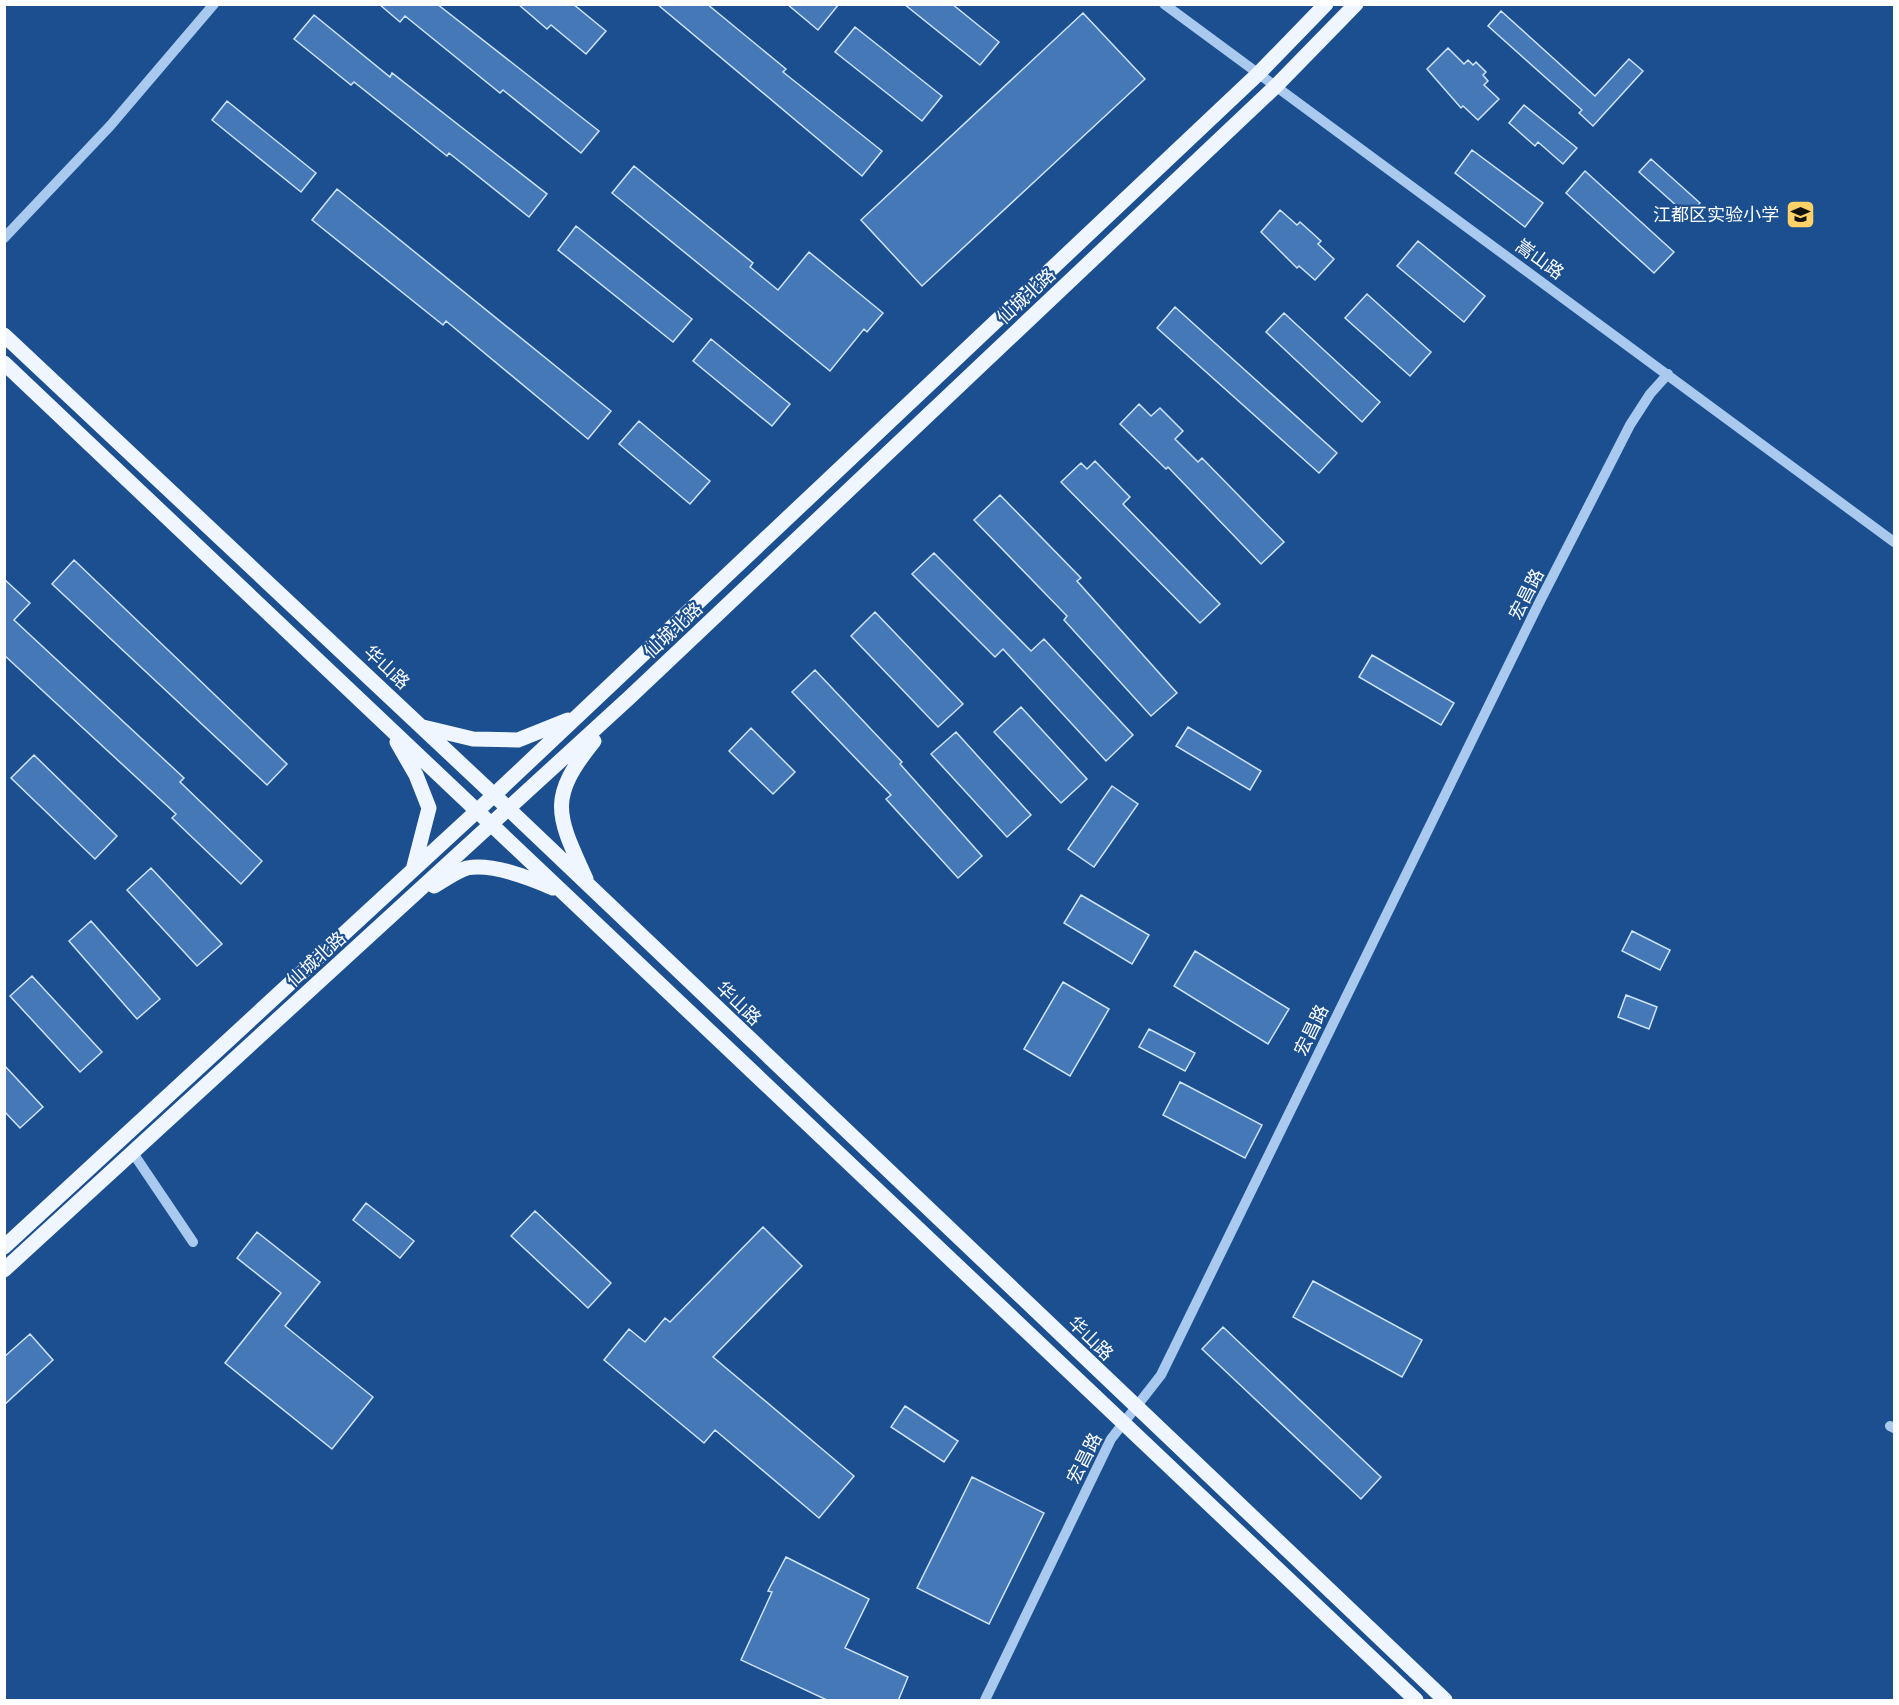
<svg xmlns="http://www.w3.org/2000/svg" width="1899" height="1705" viewBox="0 0 1899 1705" font-family="Raleway,'Noto Sans SC',sans-serif">
<style>
.building{fill:#4478b7;stroke:#cfe3fa;stroke-width:1.5}
.lines{fill:none;stroke-linecap:round;stroke-linejoin:round}
.minor{stroke:#a9c9ee;stroke-width:10}
.major{stroke:#f0f6ff;stroke-width:15}
.labels{text-anchor:middle;dominant-baseline:central;stroke-width:4.5;stroke-linejoin:round;paint-order:stroke}
.poi-label{font-size:18px;fill:#fff;stroke:#1b4f8f;text-anchor:end}
.street-label{font-size:18px;fill:#fff;stroke:#1b4f8f}
</style>
<rect width="100%" height="100%" fill="#1b4f8f"/>
<!-- building -->
<path class="building" d="M379 4H437L599 131 581 153 503 90 500 93 405 16 400 22Z
M518 4H573L606 31 586 54 551 25 547 29Z
M657 4H707L786 69 783 72 882 151 862 176Z
M787 4H839L818 30Z
M904 4H952L999 42 980 65Z
M1501 11 1595 96 1629 59 1643 71 1593 126 1579 113 1582 110 1488 26Z
M1083 13 1145 79 922 286 861 220Z
M314 15 390 77 392 73 547 194 529 217 449 153 447 156 354 82 351 85 294 39Z
M855 27 942 96 922 121 835 52Z
M1448 48 1464 64 1468 60 1473 65 1476 62 1486 72 1483 75 1488 81 1484 85 1499 99 1478 120 1463 106 1461 108 1427 69Z
M227 101 316 173 301 192 212 120Z
M1524 105 1577 148 1563 164 1538 142 1535 146 1509 123Z
M1472 150 1543 203 1525 227 1455 173Z
M1651 159 1700 203 1688 216 1639 172Z
M634 166 753 263 750 267 778 290 809 252 883 313 867 332 864 329 830 371 612 193Z
M1585 171 1674 252 1654 273 1566 193Z
M337 189 611 411 588 439 446 321 443 325 312 220Z
M1280 210 1297 225 1300 222 1321 241 1318 244 1334 259 1315 280 1299 266 1297 268 1261 232Z
M576 226 692 319 673 342 558 250Z
M1418 241 1485 296 1464 322 1397 266Z
M1367 294 1431 352 1410 376 1345 318Z
M1175 307 1337 453 1319 473 1157 328Z
M1284 313 1380 402 1362 422 1266 332Z
M711 339 790 404 772 426 693 361Z
M1139 404 1151 416 1160 408 1183 431 1175 439 1198 462 1202 458 1284 542 1261 564 1168 467 1166 469 1120 424Z
M639 421 710 481 690 504 619 444Z
M1095 461 1130 497 1123 504 1220 604 1200 623 1061 482 1081 463 1087 469Z
M1000 495 1081 578 1077 581 1177 693 1151 716 1064 620 1067 616 974 520Z
M934 553 1031 651 1044 639 1133 735 1106 761 1003 649 995 657 912 574Z
M74 560 287 764 267 785 52 584Z
M4 579 30 603 14 620 184 778 180 782 262 861 241 884 172 818 176 814 4 655Z
M875 612 963 704 938 727 851 636Z
M1372 655 1454 703 1441 725 1359 677Z
M815 670 902 762 900 764 982 856 958 878 886 799 891 795 792 692Z
M1021 707 1087 779 1061 803 994 732Z
M1188 727 1261 771 1250 790 1176 746Z
M751 728 795 772 773 794 729 751Z
M956 732 1031 815 1007 837 931 754Z
M34 755 117 836 95 859 11 778Z
M1112 786 1138 804 1094 867 1068 849Z
M151 868 222 944 197 966 127 890Z
M1081 895 1149 935 1132 964 1064 923Z
M91 921 160 999 137 1019 69 941Z
M1632 931 1670 950 1660 970 1622 951Z
M1195 951 1289 1009 1268 1044 1174 986Z
M32 976 102 1052 80 1072 10 996Z
M1063 982 1109 1009 1070 1076 1024 1049Z
M1626 995 1657 1007 1649 1029 1618 1017Z
M1149 1029 1195 1053 1185 1071 1139 1047Z
M4 1065 43 1107 20 1128 4 1111Z
M1180 1082 1262 1125 1245 1158 1163 1115Z
M366 1203 414 1241 400 1258 353 1220Z
M535 1211 611 1283 588 1308 511 1236Z
M763 1227 802 1266 713 1357 854 1476 819 1518 715 1430 704 1443 604 1360 629 1329 645 1342 665 1318 670 1322Z
M257 1232 320 1282 285 1326 373 1397 332 1449 225 1363 281 1293 237 1258Z
M1313 1281 1422 1340 1402 1377 1293 1317Z
M1223 1327 1381 1477 1361 1499 1202 1349Z
M30 1334 53 1360 4 1405V1357Z
M905 1406 958 1441 944 1462 891 1427Z
M972 1477 1044 1513 989 1624 917 1588Z
M786 1557 869 1599 845 1648 908 1677 898 1701H829L741 1660 772 1592 768 1591Z"/>
<g class="lines">
<!-- minor -->
<path class="minor" d="M1164 4 1894 542
M4 238 110 126 214 4
M133 1153 193 1242
M1890 1426 1894 1428
M985 1700 1111 1439 1161 1375 1538 605 1630 425 1650 394 1668 374"/>
<!-- major -->
<path class="major" d="M4 335 494 795 1445 1700
M4 363 1416 1700
M423 727 473 739 518 740 568 720
M397 742 416 775 429 808 413 870
M586 879C557 815 547 799 594 741
M434 886C444 880 457 871 467 868 493 863 530 878 553 888
M4 1247 477 811 1259 73 1326 4
M4 1270 630 697 1276 86 1356 4"/>
</g>
<!-- icons -->
<defs>
<symbol id="school-square" viewBox="-11 -11 22 22"><rect x="-9" y="-9" width="18" height="18" rx="4" fill="#ffd166" stroke="#1b4f8f"/><path d="M0-5L7-2L0 1L-7-2ZM-4 1L0 2.5L4 1V4Q0 6-4 4Z" fill="#111"/></symbol>
</defs>
<g fill-rule="evenodd">
<use href="#school-square" x="1784" y="198" width="33" height="33"/>
</g>
<g class="labels">
<!-- poi labels -->
<g class="poi-label">
<text x="1779" y="214">江都区实验小学</text>
</g>
<!-- street labels -->
<g class="street-label">
<text transform="translate(1540 259) rotate(36)">嵩山路</text>
<text transform="translate(1026 296) rotate(-43)">仙城北路</text>
<text transform="translate(1526 594) rotate(-63)">宏昌路</text>
<text transform="translate(673 630) rotate(-43)">仙城北路</text>
<text transform="translate(387 667) rotate(43)">华山路</text>
<text transform="translate(316 959) rotate(-42)">仙城北路</text>
<text transform="translate(739 1003) rotate(44)">华山路</text>
<text transform="translate(1311 1030) rotate(-64)">宏昌路</text>
<text transform="translate(1091 1338) rotate(44)">华山路</text>
<text transform="translate(1084 1458) rotate(-63)">宏昌路</text>
</g>
</g>
<!-- border -->
<rect width="1899" height="1705" fill="none" stroke="#ffffff" stroke-width="12"/>
</svg>
